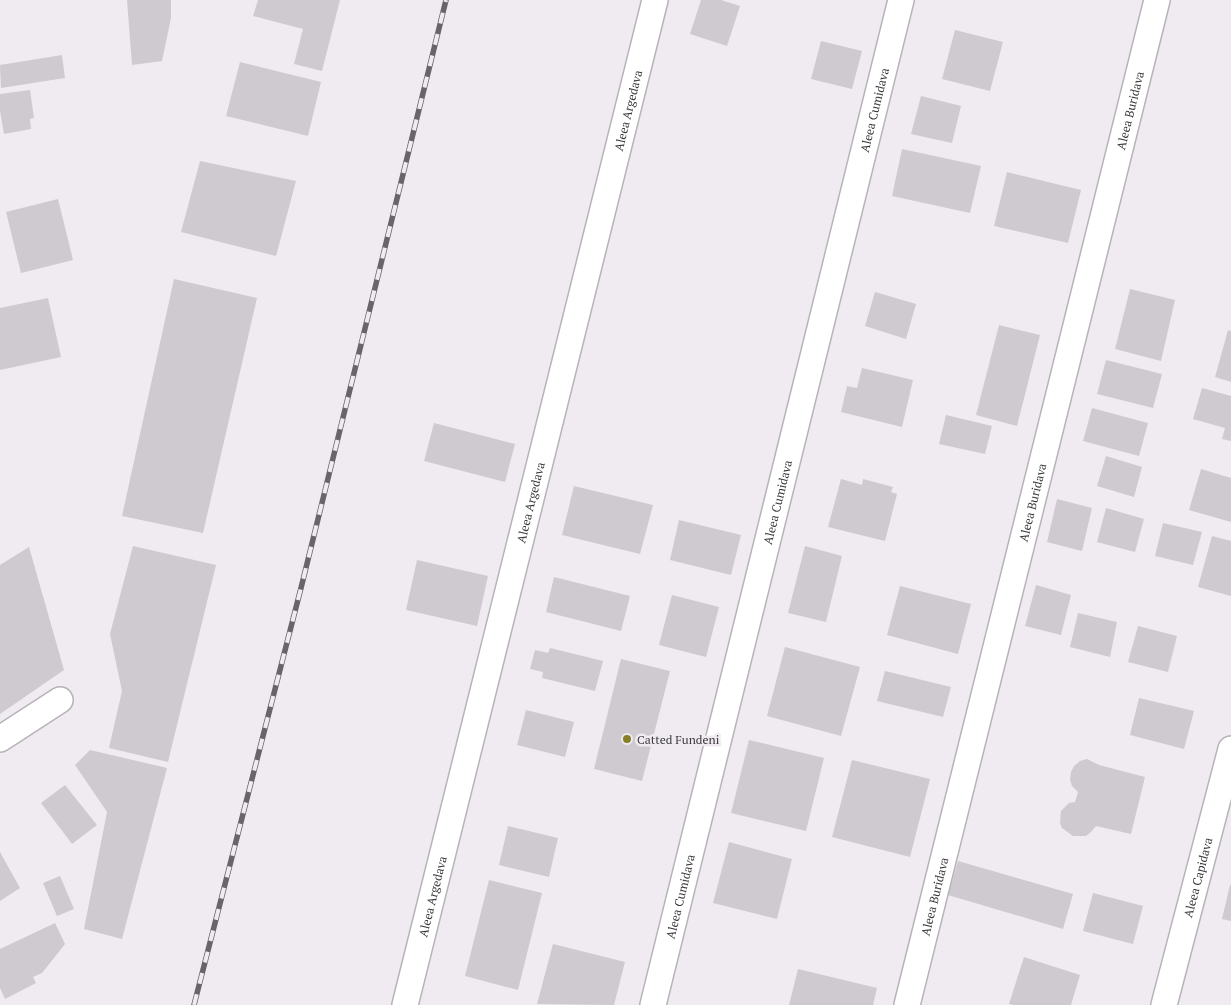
<svg xmlns="http://www.w3.org/2000/svg" width="1231" height="1005" viewBox="0 0 1231 1005" font-family="'PT Serif',serif">
<style>
.building{fill:#cfcad0}
.lines{fill:none;stroke-linecap:round;stroke-linejoin:round}
.minor-casing{stroke:#b7b3b9;stroke-width:28}
.minor{stroke:#fff;stroke-width:25}
.rail-casing{stroke:#676568;stroke-width:5.5}
.rail{stroke:#efebf1;stroke-width:4;stroke-dasharray:11;stroke-linecap:butt}
.poi-dot{fill:#857f27;stroke:#efebf1;stroke-width:2}
.labels{text-anchor:middle;dominant-baseline:central;stroke-width:5;stroke-linejoin:round;paint-order:stroke}
.street-label{font-size:12px;fill:#3b393c;stroke:#efebf1}
.poi-label{font-size:12px;fill:#3b393c;stroke:#efebf1;text-anchor:start}
</style>
<rect width="100%" height="100%" fill="#efebf1"/>
<!-- building -->
<path class="building" d="M127 0H171V18L162 61 132 65Z
M258 0H340L322 71 294 64 303 29 253 16Z
M701 0H721L740 6 727 46 690 34Z
M955 30 1003 42 990 91 942 79Z
M821 41 862 51 852 89 811 79Z
M62 55 65 78 1 88 0 65Z
M240 62 321 82 308 136 226 116Z
M30 90 34 118 30 119 31 129 4 134 0 111V94Z
M921 96 961 106 952 143 911 134Z
M902 149 981 166 970 213 892 196Z
M200 161 296 181 276 256 181 232Z
M1007 172 1081 190 1068 243 994 226Z
M58 199 73 260 21 273 6 212Z
M174 279 257 298 203 533 122 516Z
M1130 289 1175 300 1161 361 1115 349Z
M875 292 916 304 906 339 865 326Z
M48 298 61 357 0 370V308Z
M999 325 1040 335 1017 426 976 415Z
M1228 330 1231 331V382L1215 377Z
M1106 360 1162 374 1153 408 1097 394Z
M862 368 913 380 902 427 841 412 847 386 857 388Z
M1202 388 1231 396V441L1222 439 1225 428 1193 419Z
M1092 408 1148 423 1139 456 1083 441Z
M946 415 992 426 985 454 939 444Z
M434 423 515 444 505 482 424 461Z
M1106 456 1142 467 1134 497 1097 486Z
M1201 469 1231 478V522L1189 510Z
M841 479 862 485 863 479 893 487 891 492 897 494 885 541 828 527Z
M574 486 653 505 640 554 562 535Z
M1057 499 1092 508 1082 551 1047 542Z
M1106 508 1144 519 1135 552 1097 542Z
M679 520 741 535 731 575 670 560Z
M1163 523 1202 532 1193 565 1155 556Z
M1212 536 1231 541V596L1198 587Z
M133 546 216 565 168 762 109 748 122 691 110 634Z
M805 546 842 556 826 622 788 613Z
M29 547 64 670 0 714V565Z
M417 560 488 576 477 626 406 610Z
M554 577 630 596 621 631 546 612Z
M1036 585 1071 595 1061 635 1025 626Z
M900 586 971 604 958 654 887 635Z
M672 595 719 607 706 657 659 645Z
M1078 613 1117 622 1110 657 1070 647Z
M1138 626 1177 636 1168 672 1128 662Z
M785 647 860 667 841 736 767 716Z
M550 648 603 661 595 691 542 678 543 672 530 669 535 650 548 653Z
M621 659 670 671 642 781 594 769Z
M885 671 951 687 943 717 877 701Z
M1139 698 1194 711 1184 749 1130 735Z
M526 710 574 722 565 757 517 745Z
M749 740 824 758 806 831 731 813Z
M90 750 167 768 122 939 84 929 107 812 75 765Z
M1087 759 1099 765 1145 777 1131 834 1096 826 1091 832 1086 836H1073L1062 828 1060 823 1061 811 1069 803 1075 802 1078 792 1072 786 1070 780 1071 772 1074 766 1080 761Z
M852 760 930 779 910 857 832 837Z
M65 785 97 825 72 844 41 803Z
M508 826 558 838 549 877 499 865Z
M729 842 792 859 777 919 713 903Z
M0 852 20 888 0 901Z
M958 861 1073 894 1063 929 948 895Z
M60 876 74 909 57 916 43 883Z
M489 880 542 893 518 990 465 976Z
M1230 885H1231V921L1222 919Z
M1093 893 1143 906 1133 944 1083 931Z
M55 923 65 944 42 973 33 977 36 983 5 999 0 988V949Z
M553 944 625 962 614 1005 537 1004Z
M1024 957 1080 975 1071 1005H1014L1009 1004Z
M798 969 877 988 873 1005H789Z"/>
<g class="lines">
<defs>
<g id="minor">
<path d="M0 739 60 700"/>
<path id="s1" d="M405 1005 655 0"/>
<path id="s2" d="M653 1005 901 0"/>
<path id="s3" d="M907 1005 1157 0"/>
<path id="s4" d="M1164 1005 1231 749"/>
</g>
</defs>
<!-- minor casing -->
<use href="#minor" class="minor-casing"/>
<!-- minor -->
<use href="#minor" class="minor"/>
<defs>
<path id="rail" d="M194 1005 301 588 446 0"/>
</defs>
<!-- rail casing -->
<use href="#rail" class="rail-casing"/>
<!-- rail -->
<use href="#rail" class="rail"/>
</g>
<!-- markers -->
<circle class="poi-dot" cx="627" cy="739" r="5"/>
<g class="labels">
<!-- street labels -->
<g class="street-label">
<text stroke="none"><textPath href="#s1" startOffset="922">Aleea Argedava</textPath></text>
<text stroke="none"><textPath href="#s2" startOffset="922">Aleea Cumidava</textPath></text>
<text stroke="none"><textPath href="#s3" startOffset="922">Aleea Buridava</textPath></text>
<text stroke="none"><textPath href="#s1" startOffset="518">Aleea Argedava</textPath></text>
<text stroke="none"><textPath href="#s2" startOffset="518">Aleea Cumidava</textPath></text>
<text stroke="none"><textPath href="#s3" startOffset="518">Aleea Buridava</textPath></text>
<text stroke="none"><textPath href="#s4" startOffset="132">Aleea Capidava</textPath></text>
<text stroke="none"><textPath href="#s1" startOffset="112">Aleea Argedava</textPath></text>
<text stroke="none"><textPath href="#s2" startOffset="112">Aleea Cumidava</textPath></text>
<text stroke="none"><textPath href="#s3" startOffset="112">Aleea Buridava</textPath></text>
</g>
<!-- poi labels -->
<g class="poi-label">
<text x="637" y="739">Catted Fundeni</text>
</g>
</g>
</svg>
